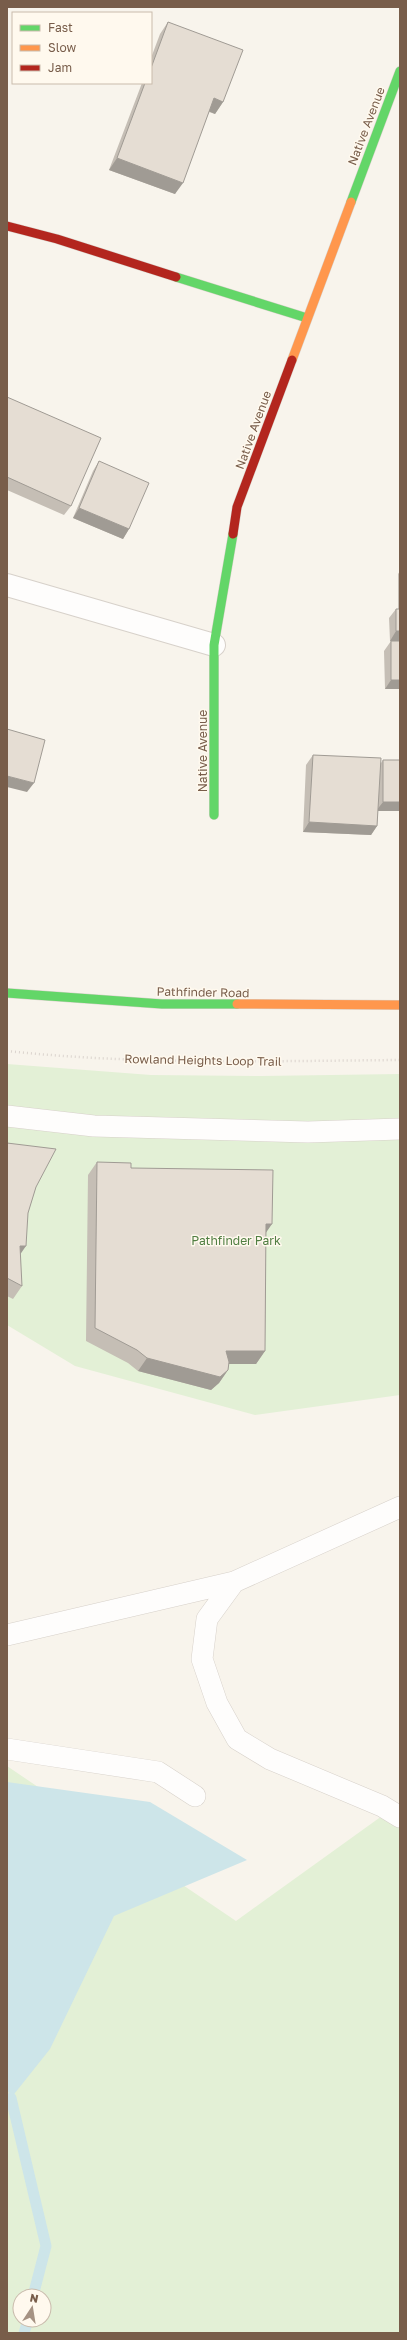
<svg xmlns="http://www.w3.org/2000/svg" width="407" height="2340" viewBox="0 0 407 2340" font-family="'Golos Text',sans-serif">
<style>
.green{fill:#e3f0d6;fill-rule:evenodd}
.water{fill:#cde5e9}
.lines{fill:none;stroke-linecap:round;stroke-linejoin:round}
.stream{stroke:#cde5e9;stroke-width:11}
.lane-casing{stroke:#d7d1ca;stroke-width:22}
.street-casing{stroke:#d7d1ca;stroke-width:24}
.fast-casing{stroke:#d8d1ca;stroke-width:10}
.slow-casing{stroke:#d8d1ca;stroke-width:10}
.jam-casing{stroke:#d8d1ca;stroke-width:10}
.path{stroke:#dbd4ce;stroke-width:2.5;stroke-dasharray:1 3;stroke-linecap:butt}
.lane{stroke:#fefdfc;stroke-width:21}
.street{stroke:#fefdfc;stroke-width:22}
.fast{stroke:#63d668;stroke-width:9}
.slow{stroke:#ff974d;stroke-width:9}
.jam{stroke:#b3261e;stroke-width:9}
.wall{fill:#c5beb5}
.shaded-wall{fill:#a09b94}
.building{fill:#e5ddd3;stroke:#a09b94}
.labels{text-anchor:middle;dominant-baseline:central;stroke-width:3;stroke-linejoin:round;paint-order:stroke}
.street-label{font-size:12px;fill:#785d4a;stroke:#fff9ee}
.park-label{font-size:12px;fill:#507e42;stroke:#fff9ee}
</style>
<rect width="100%" height="100%" fill="#f8f4ec"/>
<!-- green -->
<path class="green" d="M7 1064 151 1075 261 1076 400 1074V1395L255 1415 75 1366 7 1325Z
M7 1766 236 1921 400 1803V2333H7ZM20 2296H44V2320H20Z"/>
<!-- water -->
<path class="water" d="M7 1782 150 1802 247 1860 114 1916 50 2049 11 2098 7 2089Z"/>
<g class="lines">
<!-- stream -->
<path class="stream" d="M11 2098 46 2246 33 2296
M24 2333 28 2320"/>
<defs>
<path id="lane" d="M7 1116 94 1126 308 1132 400 1129
M234 1582 207 1619 202 1659 217 1703 237 1739 270 1759 382 1806 400 1817
M7 1635 234 1582 400 1507
M7 1749 158 1772 195 1796"/>
<path id="street" d="M7 585 214 645"/>
<path id="fast" d="M351 202 400 71
M176 277 307 318
M214 815V645L233 534
M7 993 162 1004H237"/>
<path id="slow" d="M292 360 351 202
M237 1004 400 1005"/>
<path id="jam" d="M7 226 57 239 176 277
M233 534 237 507 292 360"/>
</defs>
<!-- lane casing -->
<use href="#lane" class="lane-casing"/>
<!-- street casing -->
<use href="#street" class="street-casing"/>
<!-- fast casing -->
<use href="#fast" class="fast-casing"/>
<!-- slow casing -->
<use href="#slow" class="slow-casing"/>
<!-- jam casing -->
<use href="#jam" class="jam-casing"/>
<!-- path -->
<path class="path" d="M7 1051C138 1065 269 1061 400 1060"/>
<!-- lane -->
<use href="#lane" class="lane"/>
<!-- street -->
<use href="#street" class="street"/>
<!-- fast -->
<use href="#fast" class="fast"/>
<!-- slow -->
<use href="#slow" class="slow"/>
<!-- jam -->
<use href="#jam" class="jam"/>
</g>
<!-- wall -->
<path class="wall" d="M168 22 223 102 215 114 209 112 175 194 109 170 142 83H151V58L160 34Z
M7 397 71 506 64 515 7 490Z
M99 461 129 529 123 539 73 518 93 471Z
M400 571V641H390L389 618 396 609H398V574Z
M391 641 400 689H385L384 651Z
M313 755 381 763 383 760H400V811H378L377 826 371 835 303 832 306 765Z
M7 1143 36 1187 28 1213 20 1254 22 1286 13 1299 7 1296Z
M97 1162 131 1168 266 1233 265 1351 256 1364H229L228 1370 219 1383 211 1390 138 1371 128 1363 86 1341 88 1175Z"/>
<!-- shaded-wall -->
<path class="shaded-wall" d="M214 98 223 102 215 114 206 110Z
M117 158 183 183 175 194 109 170Z
M79 508 129 529 123 539 73 518Z
M396 631H400V641H390Z
M391 680H400V689H385Z
M7 776 34 783 27 792 7 787Z
M383 802H400V811H376Z
M309 822 377 826 371 835 303 832Z
M266 1224H272L263 1237Z
M20 1246H26L17 1259Z
M226 1351H265L256 1364H217Z
M147 1358 228 1370 219 1383 211 1390 138 1371Z"/>
<!-- building -->
<path class="building" d="M168 22 243 50 223 102 214 98 183 183 117 158 145 83H151V68Z
M7 397 101 438 71 506 7 477Z
M99 461 149 483 129 529 79 508Z
M396 609H400V631H396Z
M391 641H400V680H391Z
M7 729 45 740 34 783 7 776Z
M313 755 381 758 377 826 309 822Z
M383 760H400V802H383Z
M7 1143 56 1149 36 1187 28 1213 26 1246H20L22 1286 7 1278Z
M97 1162 131 1163V1168L273 1170 272 1224H266L265 1351H226L229 1362 228 1370 220 1377 147 1358 137 1350 95 1328Z"/>
<g class="labels">
<!-- street labels -->
<g class="street-label">
<text transform="translate(366 126) rotate(-69)">Native Avenue</text>
<text transform="translate(253 430) rotate(-70)">Native Avenue</text>
<text transform="translate(202 751) rotate(-90)">Native Avenue</text>
<text transform="translate(203 992) rotate(1)">Pathfinder Road</text>
<text transform="translate(203 1060) rotate(1)">Rowland Heights Loop Trail</text>
</g>
<!-- park labels -->
<g class="park-label">
<text x="236" y="1240">Pathfinder Park</text>
</g>
</g>
<!-- border -->
<rect width="407" height="2340" fill="none" stroke="#785d4a" stroke-width="16"/>
<!-- legend -->
<rect x="12" y="12" width="140" height="72" fill="#fff9ee" stroke="#c9bbac"/>
<rect x="20" y="25" width="20" height="6" fill="#63d668" stroke="#c9bbac"/>
<text x="48" y="32" font-size="12" fill="#785d4a">Fast</text>
<rect x="20" y="45" width="20" height="6" fill="#ff974d" stroke="#c9bbac"/>
<text x="48" y="52" font-size="12" fill="#785d4a">Slow</text>
<rect x="20" y="65" width="20" height="6" fill="#b3261e" stroke="#c9bbac"/>
<text x="48" y="72" font-size="12" fill="#785d4a">Jam</text>
<!-- north arrow -->
<g transform="translate(32 2308) rotate(12)"><circle r="19" fill="#fff9ee" stroke="#c9bbac"/>
<path d="M0-3L7 15L0 10L-7 15Z" fill="#a59283"/>
<text y="-6" font-size="11" font-weight="bold" text-anchor="middle" fill="#785d4a">N</text>
</g>
</svg>
